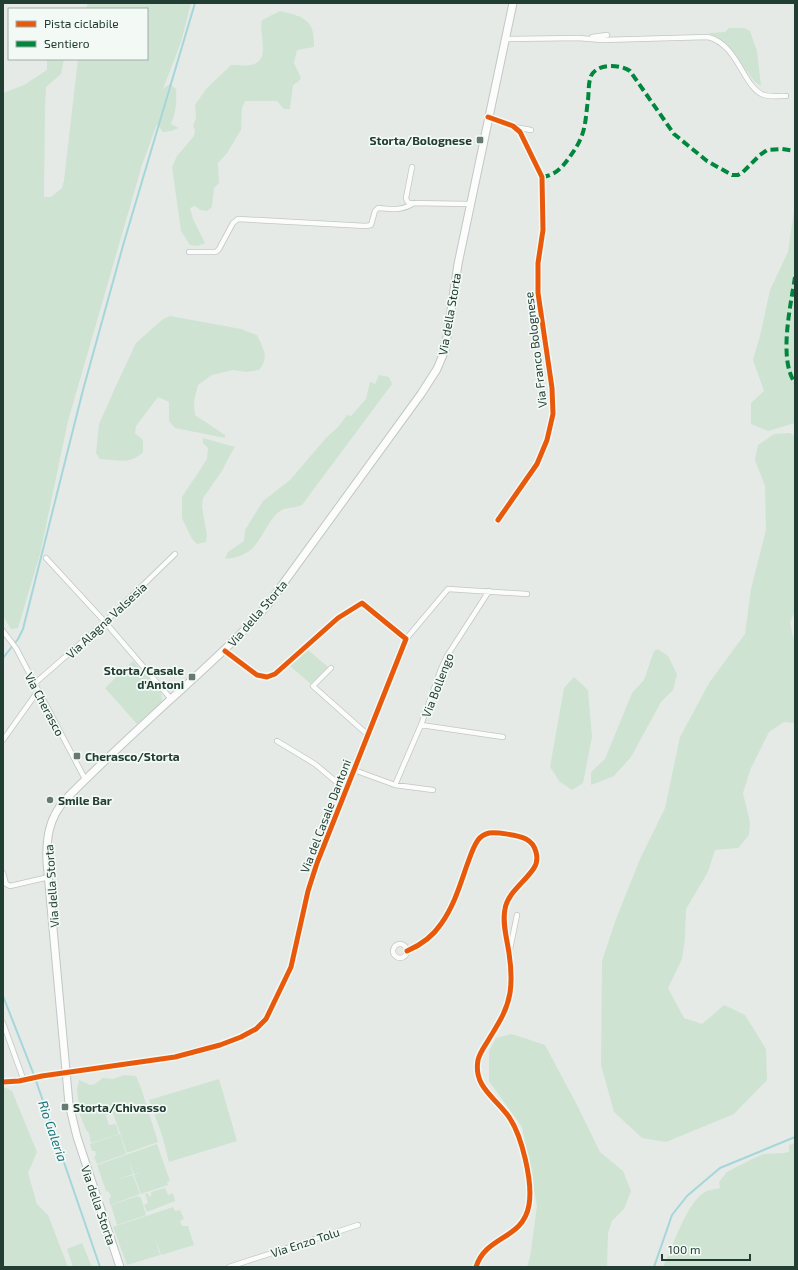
<svg xmlns="http://www.w3.org/2000/svg" width="798" height="1270" viewBox="0 0 798 1270" font-family="'Exo 2',sans-serif">
<style>
.green{fill:#cee3d2}
.lines{fill:none;stroke-linecap:round;stroke-linejoin:round}
.stream{stroke:#a5d6d9;stroke-width:2}
.minor-casing{stroke:#c2c7c4;stroke-width:6}
.secondary-casing{stroke:#c0c8c4;stroke-width:9}
.minor{stroke:#fbfcfb;stroke-width:4.5}
.secondary{stroke:#fbfcfb;stroke-width:7}
.quiet{stroke:#00873e;stroke-width:4;stroke-dasharray:8 4;stroke-linecap:butt}
.cycleway-casing{stroke:#f3f9f5;stroke-width:8}
.cycleway{stroke:#e8590c;stroke-width:5}
.poi-dot{fill:#667a73;stroke:#f3f9f5;stroke-width:1.5}
.labels{text-anchor:middle;dominant-baseline:central;stroke-width:3.5;stroke-linejoin:round;paint-order:stroke}
.poi-label{font-size:12px;font-weight:bold;fill:#223e34;stroke:#f3f9f5;text-anchor:start}
.street-label{font-size:12px;fill:#223e34;stroke:#f3f9f5}
.water-label{font-size:13px;font-style:italic;fill:#1a757c;stroke:#f3f9f5}
</style>
<rect width="100%" height="100%" fill="#e5eae7"/>
<!-- green -->
<path class="green" d="M88 3H191L181 42 163 89 170 84 176 89C177 101 176 112 171 124L179 128 171 131 163 132 157 124 142 165 68 421 40 554 18 628 11 629 3 616V93L24 85 47 70V59H64L61 74 46 87 45 110 44 197H51L62 188 64 180 78 59H147V9H86Z
M280 11C304 17 315 19 314 47L297 50 294 63 301 78 298 82 293 85 290 109H284L277 101H245L242 108 241 130 227 153 218 163 219 183 214 188 212 207 207 211 200 210 195 206 190 208 193 219 205 243 198 246 190 245 181 231 172 167 177 156 194 136 195 130 193 126 196 118 195 105 206 89 231 65C237 65 245 66 251 65 272 61 258 34 262 20Z
M729 28H744L750 31 757 51 761 86 755 82 728 46 709 33 725 32Z
M795 203V423L768 431 751 424V403L764 391 753 360 760 336 770 290 788 252Z
M170 316 241 329 257 335C263 348 270 358 259 370L246 372 233 370 212 375 198 385 194 401 195 415 225 435V438L175 428 169 421V402L158 397 136 426 135 433 143 440V452C131 465 116 460 100 459L96 453 99 424 115 388 136 343 163 319Z
M379 375 389 377 392 384 302 505C296 508 290 507 284 509 268 515 262 545 246 553 240 557 232 558 225 559L228 552 244 541 245 530 263 501 290 480 326 438 338 427 347 415 351 416 366 399 370 382 375 384Z
M790 433 795 436V612L790 622 793 637 795 638V723L784 722 769 732 751 768 743 793 750 822 749 835 738 848 715 850 708 872 686 909 685 938 682 959 668 988 684 1018 702 1024 724 1005 745 1015 766 1049 767 1080 734 1114 666 1142 642 1138 614 1112 601 1065 602 961 616 919 640 859 665 808 680 737 709 683 745 634 751 589 766 530 765 486 755 460 758 445 774 434Z
M203 438 235 447 230 455 222 471 203 498 202 507 207 535 206 542 197 544 192 539 182 518V497L207 459 208 448 203 443Z
M658 649 668 656 677 674 673 690 661 702 631 757 614 776 591 785V772L605 759 632 693 644 680 654 651Z
M308 650 328 667 311 684 290 666Z
M133 661 161 692 162 702 137 724 105 688Z
M574 677 588 690 592 737 583 783 572 790 560 782 550 767 564 688Z
M512 1034 545 1045 576 1103 600 1152 623 1171 631 1191 624 1209 612 1221 608 1233 607 1267H527L530 1257 537 1206 522 1127 489 1081V1051L496 1038Z
M124 1075 136 1076 141 1088 158 1142 127 1153 113 1113 102 1117 106 1116 109 1125 116 1124 119 1134 91 1143 89 1133 86 1130 80 1115 77 1090 79 1080 90 1085 95 1084 103 1078 113 1079Z
M219 1079 237 1141 169 1162 162 1135 149 1100Z
M3 1088H6L12 1091 37 1152 28 1173 37 1204 48 1215 68 1267H3Z
M120 1134 126 1154 97 1164 94 1157 96 1155 95 1151H92L90 1144Z
M795 1143V1267H663C673 1247 686 1203 705 1192 709 1189 715 1190 720 1188L719 1182 727 1172 752 1159 764 1154 784 1153 789 1152V1145Z
M157 1144 170 1181 167 1182 168 1185 141 1194 134 1175 139 1173 134 1174 129 1161 133 1174 117 1180 133 1175 140 1194 110 1205 109 1199 111 1196 109 1192 106 1191 97 1165Z
M165 1188 168 1195 173 1193 175 1201 147 1212 144 1205 148 1203 145 1194 148 1193 149 1196H151V1192Z
M138 1196 141 1198 146 1215 117 1225 111 1205Z
M173 1207 175 1211 180 1210 184 1219 180 1221 182 1226H188L194 1245 161 1255 154 1235 160 1255 127 1265 113 1227Z
M82 1243 92 1267H73L67 1249Z"/>
<g class="lines">
<!-- stream -->
<path class="stream" d="M3 658 18 639 23 629 83 390 124 242 195 3
M3 996 34 1075 100 1267
M654 1267 672 1215 687 1196 720 1168 795 1137"/>
<defs>
<path id="minor" d="M592 37 607 35
M505 39 578 38 602 40 708 37C739 45 743 88 764 95 770 97 779 96 786 96
M488 117 513 126 520 132 542 177 543 230 538 263V293L552 388 553 414 547 440 537 464 498 520
M515 127 531 130
M412 167 406 198 407 201 409 203 470 204
M189 252H216L219 249 233 223 238 219 366 226 371 225 375 211 378 208C392 209 402 211 414 203
M46 558 105 622 171 699
M3 631 16 648 85 779
M406 639 448 589 527 594
M331 668 313 686 368 735
M34 684 105 622 175 554
M421 725 503 737
M3 740 38 691
M277 741 315 764 346 790
M354 770 395 785 433 790
M395 785 421 725 441 669 447 656 489 591
M3 873 6 884 10 886 49 877
M393 951a7 7 0 1 1 14 0a7 7 0 1 1-14 0Z
M510 949 517 915
M407 951C421 945 433 936 441 924 454 906 460 885 467 865 470 857 473 847 478 840 481 836 485 834 489 833 497 832 518 835 526 839 536 844 540 859 534 868 525 882 508 892 505 909 502 923 507 939 509 953 511 966 512 980 510 993 507 1011 498 1024 489 1039 485 1046 480 1052 478 1060 473 1087 496 1098 509 1117 522 1136 533 1182 529 1205 523 1240 486 1235 476 1267
M3 1023 24 1081
M3 1082 19 1081 42 1076 175 1057 220 1045 241 1037 256 1029 266 1019 291 967 308 891 317 863 406 639 362 603 338 618 275 674 267 677 257 675 225 651
M229 1267 358 1225"/>
<path id="secondary" d="M120 1267 77 1137 69 1104 47 862C46 838 49 818 65 800 99 765 135 732 171 699 205 668 239 638 269 603L421 394 437 369 445 350 458 264 513 3"/>
</defs>
<!-- minor casing -->
<use href="#minor" class="minor-casing"/>
<!-- secondary casing -->
<use href="#secondary" class="secondary-casing"/>
<!-- minor -->
<use href="#minor" class="minor"/>
<!-- secondary -->
<use href="#secondary" class="secondary"/>
<!-- quiet -->
<path class="quiet" d="M542 177C555 175 561 169 569 158 573 152 577 147 580 140 586 128 586 113 588 100 589 92 588 84 591 76 597 63 620 64 630 71L674 134 707 161 732 175H738L743 172 760 155 767 150 782 149 795 151
M795 277C791 304 778 359 795 383"/>
<defs>
<path id="cycleway" d="M488 117 513 126 520 132 542 177 543 230 538 263V293L552 388 553 414 547 440 537 464 498 520
M407 951C421 945 433 936 441 924 454 906 460 885 467 865 470 857 473 847 478 840 481 836 485 834 489 833 497 832 518 835 526 839 536 844 540 859 534 868 525 882 508 892 505 909 502 923 507 939 509 953 511 966 512 980 510 993 507 1011 498 1024 489 1039 485 1046 480 1052 478 1060 473 1087 496 1098 509 1117 522 1136 533 1182 529 1205 523 1240 486 1235 476 1267
M3 1082 19 1081 42 1076 175 1057 220 1045 241 1037 256 1029 266 1019 291 967 308 891 317 863 406 639 362 603 338 618 275 674 267 677 257 675 225 651"/>
</defs>
<!-- cycleway casing -->
<use href="#cycleway" class="cycleway-casing"/>
<!-- cycleway -->
<use href="#cycleway" class="cycleway"/>
</g>
<!-- markers -->
<g class="poi-dot">
<rect x="476" y="136" width="8" height="8" rx="2"/>
<rect x="188" y="673" width="8" height="8" rx="2"/>
<rect x="73" y="752" width="8" height="8" rx="2"/>
<circle cx="50" cy="800" r="4"/>
<rect x="61" y="1103" width="8" height="8" rx="2"/>
</g>
<g class="labels">
<!-- poi labels -->
<g class="poi-label">
<text x="472" y="140" text-anchor="end">Storta/Bolognese</text>
<text x="184" y="670" text-anchor="end">Storta/Casale<tspan x="184" dy="14">d'Antoni</tspan></text>
<text x="85" y="756">Cherasco/Storta</text>
<text x="58" y="800">Smile Bar</text>
<text x="73" y="1107">Storta/Chivasso</text>
</g>
<!-- street labels -->
<g class="street-label">
<text transform="translate(449 314) rotate(-80)">Via della Storta</text>
<text transform="translate(535 350) rotate(-97)">Via Franco Bolognese</text>
<text transform="translate(257 613) rotate(-49)">Via della Storta</text>
<text transform="translate(106 620) rotate(-43)">Via Alagna Valsesia</text>
<text transform="translate(437 685) rotate(-69)">Via Bollengo</text>
<text transform="translate(45 704) rotate(62)">Via Cherasco</text>
<text transform="translate(325 816) rotate(-69)">Via del Casale Dantoni</text>
<text transform="translate(51 886) rotate(-94)">Via della Storta</text>
<text transform="translate(99 1205) rotate(71)">Via della Storta</text>
<text transform="translate(305 1242) rotate(-18)">Via Enzo Tolu</text>
</g>
<!-- water labels -->
<g class="water-label">
<text transform="translate(53 1131) rotate(71)">Rio Galeria</text>
</g>
</g>
<!-- border -->
<rect width="798" height="1270" fill="none" stroke="#223e34" stroke-width="8"/>
<!-- legend -->
<rect x="8" y="8" width="140" height="52" fill="#f3f9f5" stroke="#9faea8"/>
<rect x="16" y="21" width="20" height="6" fill="#e8590c" stroke="#9faea8"/>
<text x="44" y="28" font-size="12" fill="#223e34">Pista ciclabile</text>
<rect x="16" y="41" width="20" height="6" fill="#00873e" stroke="#9faea8"/>
<text x="44" y="48" font-size="12" fill="#223e34">Sentiero</text>
<!-- scale -->
<path d="M662 1254v6h88v-6" fill="none" stroke="#223e34" stroke-width="2"/>
<text x="668" y="1254" font-size="12" fill="#223e34" stroke="#f3f9f5" stroke-width="3" paint-order="stroke">100 m</text>
</svg>
